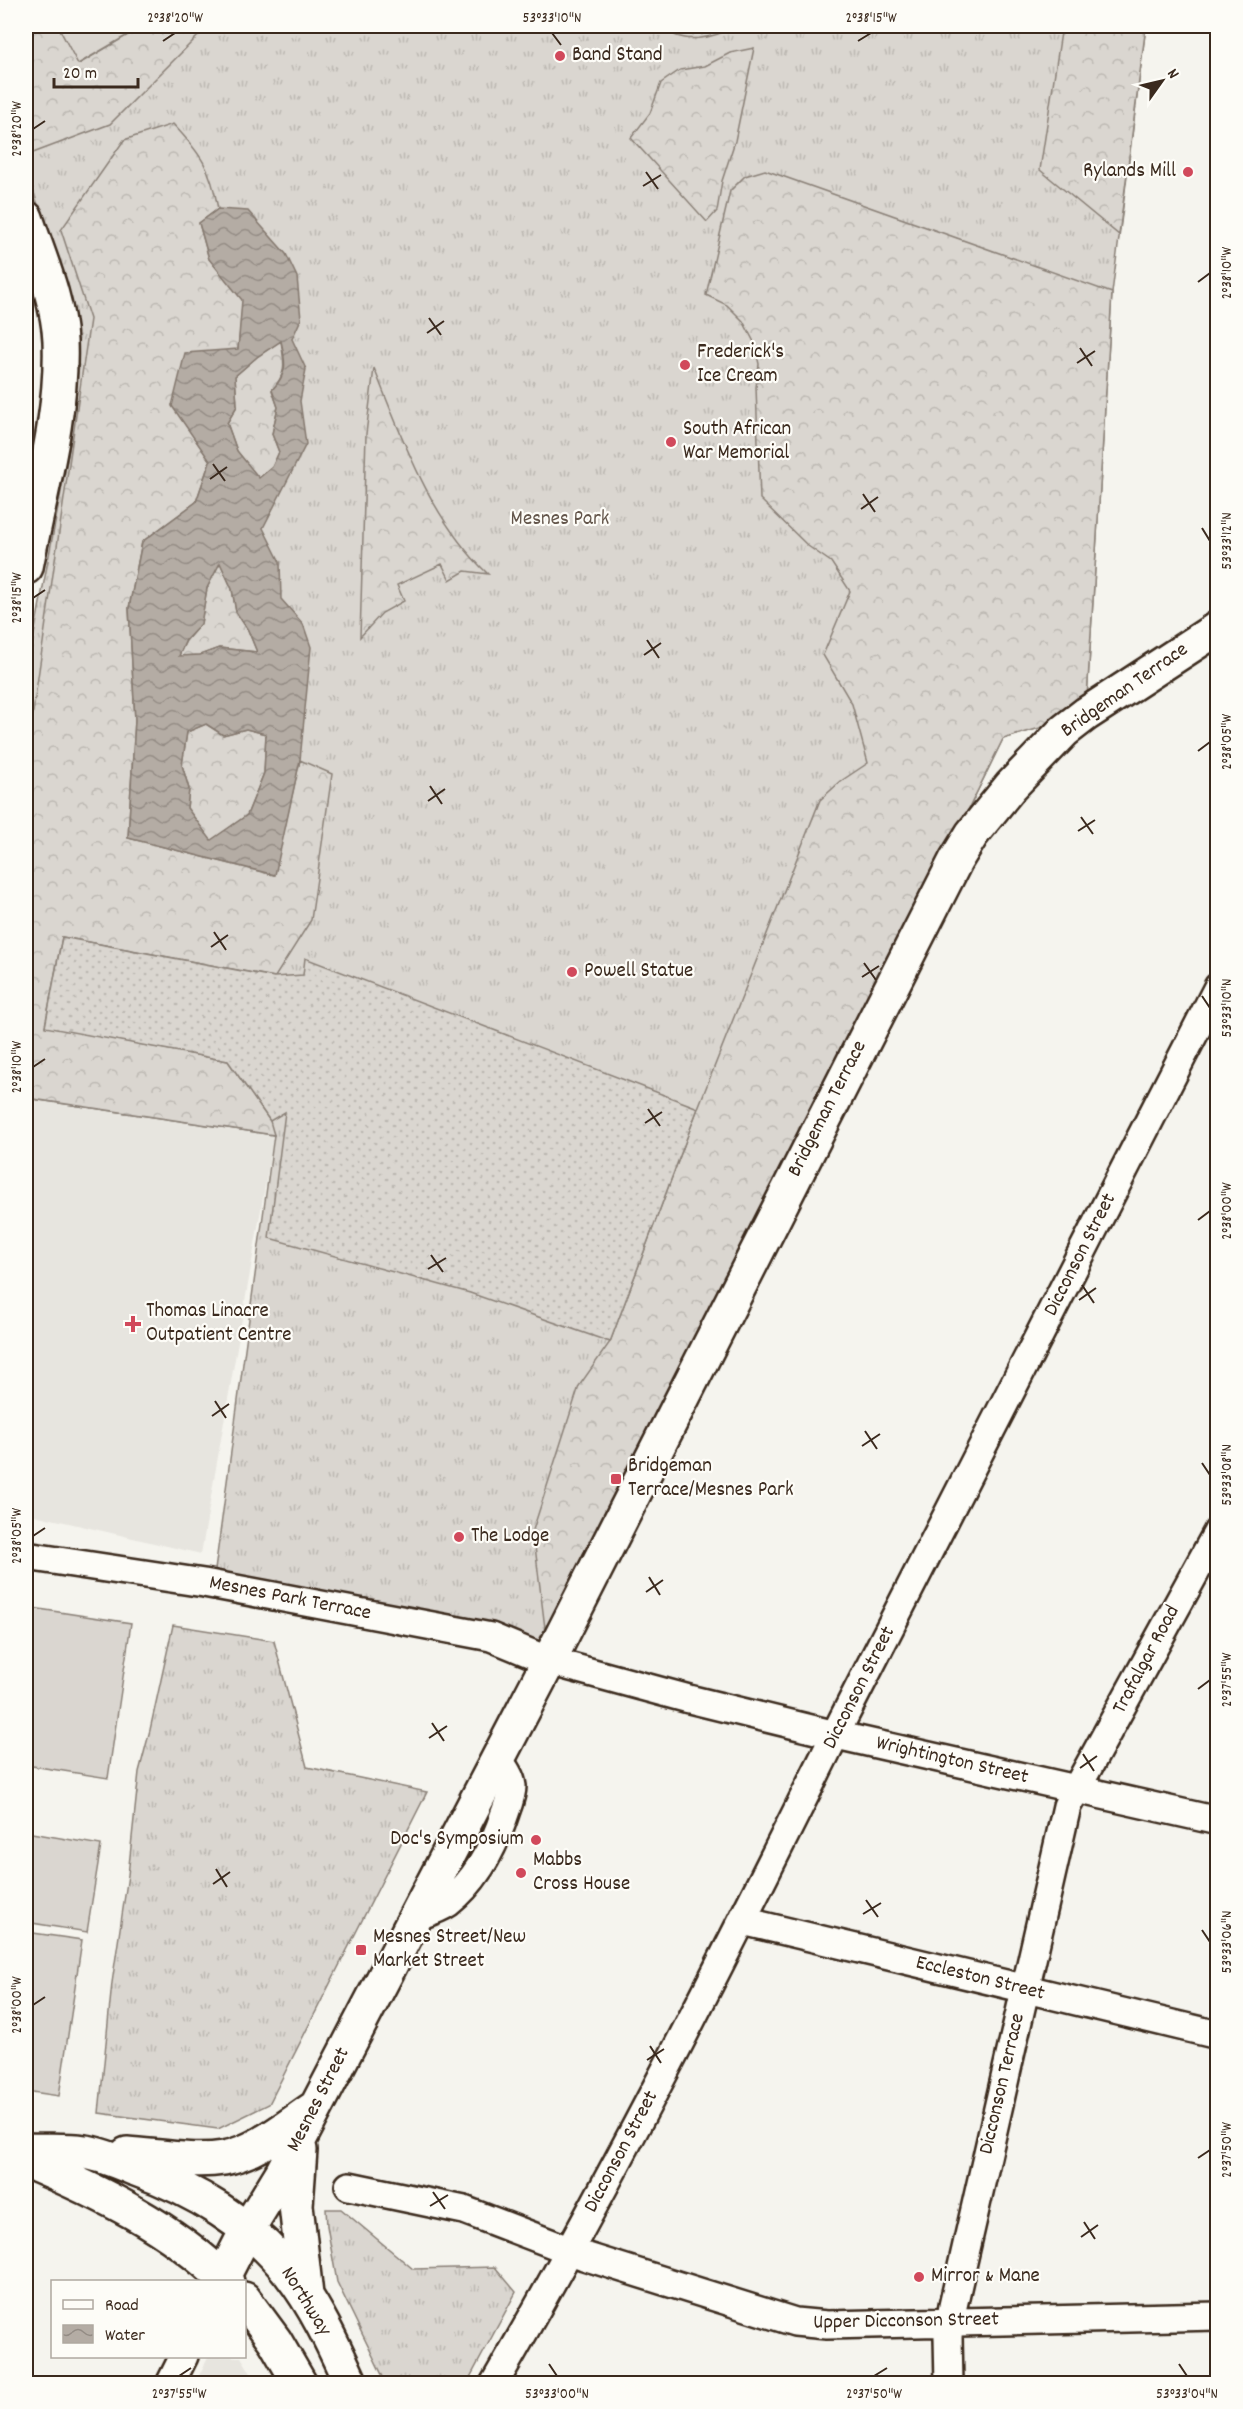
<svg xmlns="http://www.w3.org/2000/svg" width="1243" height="2409" viewBox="0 0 1243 2409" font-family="Dekko,sans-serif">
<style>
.built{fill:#e7e5df}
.grass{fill:url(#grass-tufts);stroke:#8a8077;stroke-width:1.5}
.forest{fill:url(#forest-crowns);stroke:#8a8077;stroke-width:1.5}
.garden{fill:url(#garden-dots);stroke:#8a8077;stroke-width:1.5}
.pitch{fill:#dad6d0;stroke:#8a8077;stroke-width:1.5}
.water{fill:url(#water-waves);stroke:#84786e;stroke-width:1.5;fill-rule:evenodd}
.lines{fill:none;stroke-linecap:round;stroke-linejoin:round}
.minor-casing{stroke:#3b2a1e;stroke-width:32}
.secondary-casing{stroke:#3b2a1e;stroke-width:38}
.minor{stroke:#fdfcf7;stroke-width:27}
.secondary{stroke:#fdfcf7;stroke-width:33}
.ticks{fill:none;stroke:#3b2a1e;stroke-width:2}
.poi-dot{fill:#d1495b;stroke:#fdfcf7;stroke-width:2}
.labels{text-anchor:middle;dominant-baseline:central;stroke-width:4.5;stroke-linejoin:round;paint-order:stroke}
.poi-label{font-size:21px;fill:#3b2a1e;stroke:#fdfcf7;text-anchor:start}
.park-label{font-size:21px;fill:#63554a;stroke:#fdfcf7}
.street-label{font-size:21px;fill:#3b2a1e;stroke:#fdfcf7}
.neatline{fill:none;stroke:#3b2a1e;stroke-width:2}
.ticks-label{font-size:15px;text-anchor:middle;fill:#3b2a1e}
</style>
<defs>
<pattern id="grass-tufts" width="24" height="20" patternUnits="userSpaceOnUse" patternTransform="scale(1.5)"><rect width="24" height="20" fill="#dad6d0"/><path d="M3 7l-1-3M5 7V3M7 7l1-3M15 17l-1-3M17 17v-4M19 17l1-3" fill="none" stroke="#bcb8b2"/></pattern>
<pattern id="forest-crowns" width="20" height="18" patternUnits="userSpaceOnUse" patternTransform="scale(1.5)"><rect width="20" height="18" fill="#dad6d0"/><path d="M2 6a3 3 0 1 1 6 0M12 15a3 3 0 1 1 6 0" fill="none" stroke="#bcb8b2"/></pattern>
<pattern id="garden-dots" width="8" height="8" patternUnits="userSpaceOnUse" patternTransform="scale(1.5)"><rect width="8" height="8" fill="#dad6d0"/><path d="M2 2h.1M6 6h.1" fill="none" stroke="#bcb8b2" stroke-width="1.8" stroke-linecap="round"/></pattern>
<pattern id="water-waves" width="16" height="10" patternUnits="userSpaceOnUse" patternTransform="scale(1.5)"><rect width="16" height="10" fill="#b4aca4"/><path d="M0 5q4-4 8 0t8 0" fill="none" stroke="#948c85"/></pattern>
</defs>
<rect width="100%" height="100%" fill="#f5f4ee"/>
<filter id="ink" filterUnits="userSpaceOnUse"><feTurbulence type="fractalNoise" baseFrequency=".0167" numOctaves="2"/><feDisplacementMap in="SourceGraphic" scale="12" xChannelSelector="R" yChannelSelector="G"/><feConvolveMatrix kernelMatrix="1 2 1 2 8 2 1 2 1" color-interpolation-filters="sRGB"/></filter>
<g filter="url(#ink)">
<!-- built -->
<path class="built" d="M26 1098 274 1135 201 1554 26 1513Z
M209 2356 241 2357 257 2383H195Z"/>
<!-- grass -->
<path class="grass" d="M26 26H1146L1112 293 1086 714 1003 739 549 1661 491 1637 215 1570 274 1135 26 1098V677L71 439 76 356 65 292 26 167Z
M173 1625 274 1641 307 1767 427 1792 269 2104 218 2129 99 2113 112 1983 128 1875 139 1772 150 1730Z
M326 2209H341L413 2269 495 2267 516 2292 467 2383H386L337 2282 327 2226Z"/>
<!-- forest -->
<path class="forest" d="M26 26H58L79 64 143 26H208L110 124 33 153 26 135Z
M663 26H735C714 38 681 47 663 26Z
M1062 26H1146L1119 235 1040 170Z
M754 48 735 141 722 181 717 211 707 222 631 138 650 113 661 83 680 70 705 66 730 53Z
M173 124C201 154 211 168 218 209L199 223 209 259 243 300 238 350 172 405 210 461 196 502 142 542 129 608 135 720 128 838 274 875 300 760 332 774 311 920 275 977 62 937 45 1026 228 1061 270 1121 274 1135 26 1098V760L90 319 61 230 124 140Z
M765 170 1112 293 1086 714 1003 739 549 1661 533 1530 579 1386 610 1342 698 1108 820 800 841 781 868 763 852 704 823 655 850 591 831 562 808 546 760 499 756 387 759 364 754 342 743 321 727 305 706 295 730 191 745 176Z
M281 341C284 363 288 372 272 390L278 407 272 434 279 452 273 467 259 479 237 451 227 423 237 406 235 376 257 357Z
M374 368C403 440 430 519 488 574L465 571 450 580 442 564 397 585 404 601 382 613 360 637 366 434Z
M220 562 232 589 236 612 248 630 257 652 219 648 200 655 178 656 186 641 201 623 207 588Z
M206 724 223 735 246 729 266 734 264 773 247 815 211 841 187 808 189 789 182 765 187 732Z"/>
<!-- garden -->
<path class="garden" d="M62 937 274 977 303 975 305 958 698 1108 610 1342 470 1293 269 1238 285 1112 270 1121 228 1061 45 1027Z"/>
<!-- pitch -->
<path class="pitch" d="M58 26H143L78 64Z
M26 1607 131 1623 108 1778 26 1765Z
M26 1832 101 1845 87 1932 26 1922Z
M26 1932 82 1940 59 2096 26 2091Z"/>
<!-- water -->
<path class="water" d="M218 209 248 211 286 254 297 277 301 319 292 339 306 369 300 401 306 444 263 528 280 562 281 599 303 624 311 647 300 760 275 875 128 838 135 720 129 608 142 542 196 502 210 461 172 406 185 353 238 349 242 300 209 259 199 223ZM281 341C286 363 288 373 272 390L278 407 272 434 279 452 272 467 259 478 237 451 227 423 237 406 235 376 257 357ZM220 563 232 589 236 612 248 630 257 652 219 648 200 655 179 656 186 640 201 624 207 588ZM206 724 223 735 246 729 266 734 264 773 247 815 211 840 187 808 189 789 182 765 187 732Z"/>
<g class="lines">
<defs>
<path id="minor" d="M26 1556 204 1583 491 1637 549 1661 689 1699 836 1735 1218 1821
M414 1917C426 1913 438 1910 448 1903 477 1880 494 1847 505 1813 508 1805 512 1795 512 1786 511 1776 503 1766 497 1758
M743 1921 1218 2035
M349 2186 464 2210 584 2256 795 2322 827 2325 1218 2316
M170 2384 184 2356
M494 2384C620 2167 731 1943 843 1719 967 1474 1093 1231 1218 987
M949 2384 948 2336 953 2306 1067 1806 1218 1531"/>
<path id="secondary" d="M26 218C39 257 58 299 60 341 63 416 40 493 26 567
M26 2150C45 2151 65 2149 85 2152 102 2154 120 2163 136 2169 193 2189 252 2224 289 2272 315 2305 334 2346 351 2384
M300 2150 296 2205 306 2295
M127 2154C158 2156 193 2163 224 2158 257 2152 286 2127 313 2109
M26 2161C97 2191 171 2226 227 2282
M223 2277 247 2230 282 2173 549 1661 956 860 972 834 1011 786 1064 731 1086 714 1218 628
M244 2299 275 2341 300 2384"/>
</defs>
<!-- minor casing -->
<use href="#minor" class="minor-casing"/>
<!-- secondary casing -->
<use href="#secondary" class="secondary-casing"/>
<!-- minor -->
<use href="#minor" class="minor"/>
<!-- secondary -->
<use href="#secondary" class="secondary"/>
</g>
</g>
<!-- ticks -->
<path class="ticks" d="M552 33 561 45M163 41 175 33M858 41 871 33M33 129 45 121M646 172 658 189M643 186 661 175M1198 282 1210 273M429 318 441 335M427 333 444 321M1080 348 1092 366M1077 363 1095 351M213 464 225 481M210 479 227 467M863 494 875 512M861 509 878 497M1202 528 1210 541M33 598 45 590M647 640 659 658M644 655 661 643M1198 751 1210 742M430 786 442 804M428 801 445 789M1081 817 1093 834M1078 831 1095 820M214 932 226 950M211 947 228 935M864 963 876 980M862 977 879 966M1202 996 1210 1008M33 1067 45 1059M648 1109 660 1126M645 1123 662 1112M1198 1220 1210 1211M431 1255 443 1272M428 1269 446 1258M1082 1285 1094 1303M1079 1300 1096 1288M215 1401 226 1418M212 1416 229 1404M865 1431 877 1449M862 1446 880 1434M1202 1463 1210 1475M33 1536 45 1528M649 1577 660 1595M646 1592 663 1580M1198 1689 1210 1680M432 1723 444 1741M429 1738 447 1726M1083 1754 1094 1771M1080 1768 1097 1756M216 1869 227 1887M213 1884 230 1872M866 1900 878 1917M863 1914 881 1903M1202 1930 1210 1942M33 2005 45 1997M650 2046 661 2063M647 2060 664 2049M1198 2158 1210 2150M433 2192 445 2209M430 2206 448 2195M1084 2222 1095 2239M1081 2237 1098 2225M549 2364 557 2376M1179 2364 1187 2376M179 2376 191 2368M874 2376 887 2368"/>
<!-- markers -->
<g class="poi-dot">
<circle cx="560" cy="56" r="6"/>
<circle cx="1188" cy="172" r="6"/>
<circle cx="685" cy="365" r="6"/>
<circle cx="671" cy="442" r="6"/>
<circle cx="572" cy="972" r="6"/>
<path d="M130 1315h6v6h6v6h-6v6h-6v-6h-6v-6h6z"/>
<rect x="610" y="1473" width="12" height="12" rx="3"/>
<circle cx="459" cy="1537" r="6"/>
<circle cx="536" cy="1840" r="6"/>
<circle cx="521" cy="1873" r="6"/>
<rect x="355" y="1944" width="12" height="12" rx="3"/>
<circle cx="919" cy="2277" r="6"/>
</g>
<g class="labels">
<!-- poi labels -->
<g class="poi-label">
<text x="572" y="56">Band Stand</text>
<text x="1176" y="172" text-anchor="end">Rylands Mill</text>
<text x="697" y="353">Frederick's<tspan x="697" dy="24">Ice Cream</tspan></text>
<text x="683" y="430">South African<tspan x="683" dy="24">War Memorial</tspan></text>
<text x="584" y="972">Powell Statue</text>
<text x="146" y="1312">Thomas Linacre<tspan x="146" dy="24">Outpatient Centre</tspan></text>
<text x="628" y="1467">Bridgeman<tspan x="628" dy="24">Terrace/Mesnes Park</tspan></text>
<text x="471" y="1537">The Lodge</text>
<text x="524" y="1840" text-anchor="end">Doc's Symposium</text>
<text x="533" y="1861">Mabbs<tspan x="533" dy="24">Cross House</tspan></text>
<text x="373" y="1938">Mesnes Street/New<tspan x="373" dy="24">Market Street</tspan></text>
<text x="931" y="2277">Mirror &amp; Mane</text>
</g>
<!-- park labels -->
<g class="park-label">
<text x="560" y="520">Mesnes Park</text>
</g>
<!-- street labels -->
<g class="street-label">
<text transform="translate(1125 691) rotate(-35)">Bridgeman Terrace</text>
<text transform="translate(828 1109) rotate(-63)">Bridgeman Terrace</text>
<text transform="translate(1081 1255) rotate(-63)">Dicconson Street</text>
<text transform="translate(290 1599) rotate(11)">Mesnes Park Terrace</text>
<text transform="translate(1147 1660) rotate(-62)">Trafalgar Road</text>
<text transform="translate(860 1688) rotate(-63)">Dicconson Street</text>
<text transform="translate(952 1761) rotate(13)">Wrightington Street</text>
<text transform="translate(980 1979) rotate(14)">Eccleston Street</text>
<text transform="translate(1003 2084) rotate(-77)">Dicconson Terrace</text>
<text transform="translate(319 2100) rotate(-63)">Mesnes Street</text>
<text transform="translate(622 2152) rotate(-62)">Dicconson Street</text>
<text transform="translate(305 2302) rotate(58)">Northway</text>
<text transform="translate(906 2322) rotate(-1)">Upper Dicconson Street</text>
</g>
</g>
<!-- margin -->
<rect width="1243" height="2409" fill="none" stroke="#fdfcf7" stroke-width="66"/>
<!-- legend -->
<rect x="51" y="2280" width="195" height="78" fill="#fdfcf7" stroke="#afa8a0" stroke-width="1.5"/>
<rect x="63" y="2300" width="30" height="9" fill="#fdfcf7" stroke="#afa8a0" stroke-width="1.5"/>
<text x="105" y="2310" font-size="18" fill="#3b2a1e">Road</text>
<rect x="63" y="2325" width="30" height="18" fill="url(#water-waves)" stroke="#afa8a0" stroke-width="1.5"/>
<text x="105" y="2340" font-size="18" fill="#3b2a1e">Water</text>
<!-- north arrow -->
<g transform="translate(1162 81) rotate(56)" stroke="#fdfcf7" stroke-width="4.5" paint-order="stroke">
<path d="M0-4.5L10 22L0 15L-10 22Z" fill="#3b2a1e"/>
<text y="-9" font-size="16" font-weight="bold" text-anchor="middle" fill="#3b2a1e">N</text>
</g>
<!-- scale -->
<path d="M54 78v9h84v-9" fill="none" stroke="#3b2a1e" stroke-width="3"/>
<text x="63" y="78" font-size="18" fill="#3b2a1e" stroke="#fdfcf7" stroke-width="4.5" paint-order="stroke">20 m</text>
<rect x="33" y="33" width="1177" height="2343" class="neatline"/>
<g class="ticks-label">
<text x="175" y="22">2°38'20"W</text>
<text x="552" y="22">53°33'10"N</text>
<text x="871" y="22">2°38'15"W</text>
<text transform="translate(16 129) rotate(-90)" y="5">2°38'20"W</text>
<text transform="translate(1226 273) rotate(-90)" y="5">2°38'10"W</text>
<text transform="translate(1226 541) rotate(-90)" y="5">53°33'12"N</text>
<text transform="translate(16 598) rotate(-90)" y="5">2°38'15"W</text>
<text transform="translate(1226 742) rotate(-90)" y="5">2°38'05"W</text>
<text transform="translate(1226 1008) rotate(-90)" y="5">53°33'10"N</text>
<text transform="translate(16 1067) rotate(-90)" y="5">2°38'10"W</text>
<text transform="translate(1226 1211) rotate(-90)" y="5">2°38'00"W</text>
<text transform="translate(1226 1475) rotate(-90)" y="5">53°33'08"N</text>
<text transform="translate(16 1536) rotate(-90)" y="5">2°38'05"W</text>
<text transform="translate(1226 1680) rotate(-90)" y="5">2°37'55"W</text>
<text transform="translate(1226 1942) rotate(-90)" y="5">53°33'06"N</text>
<text transform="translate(16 2005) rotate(-90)" y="5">2°38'00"W</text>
<text transform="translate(1226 2150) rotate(-90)" y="5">2°37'50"W</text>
<text x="179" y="2398">2°37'55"W</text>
<text x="557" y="2398">53°33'00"N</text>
<text x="874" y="2398">2°37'50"W</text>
<text x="1187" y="2398">53°33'04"N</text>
</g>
</svg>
